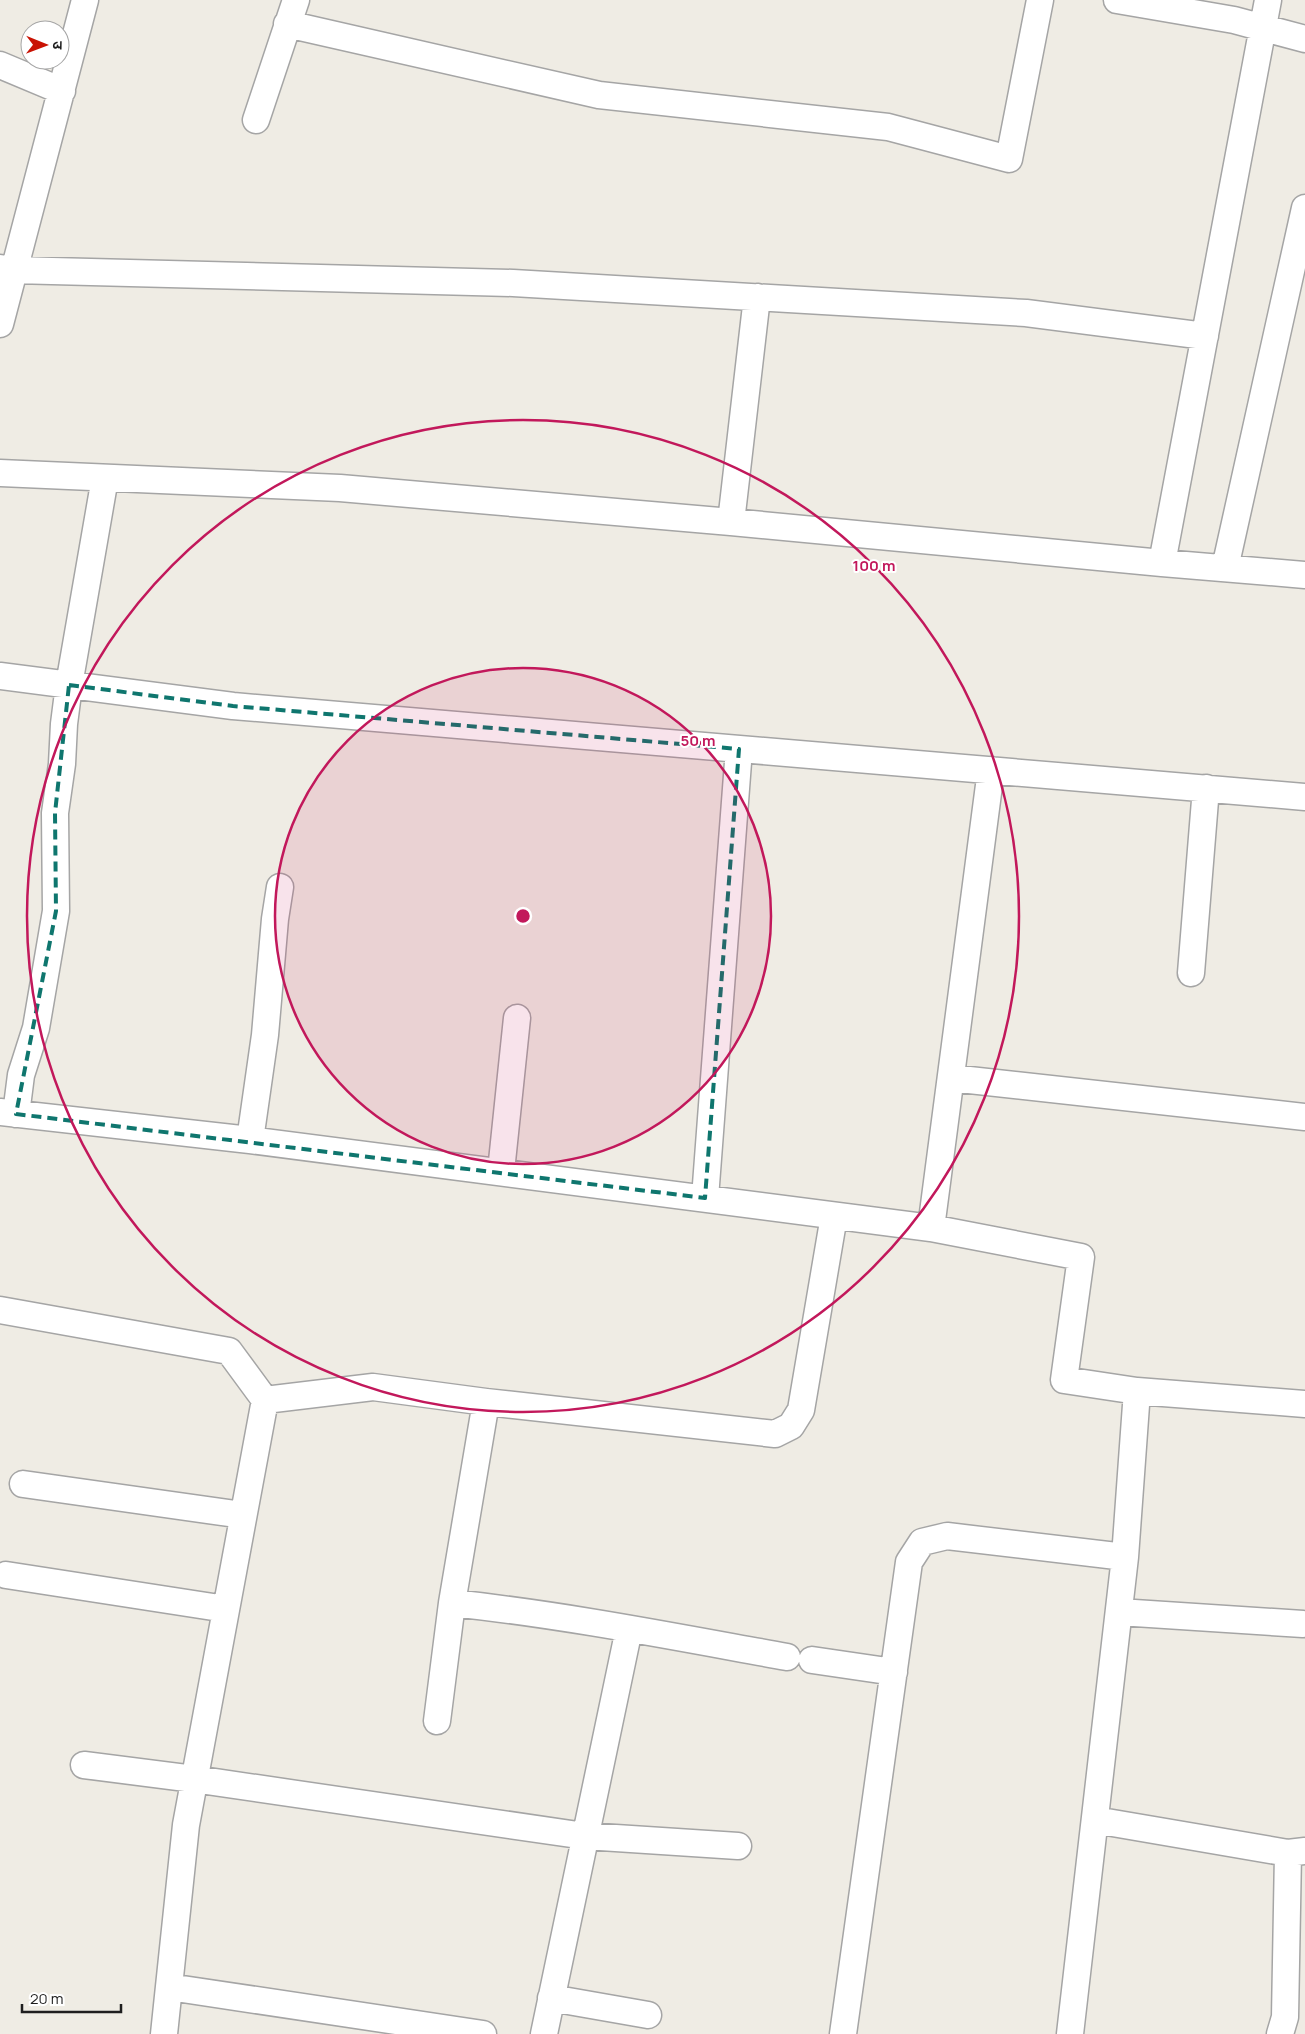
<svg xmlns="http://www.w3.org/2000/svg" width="1305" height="2034" viewBox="0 0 1305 2034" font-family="Manrope,'Noto Sans Devanagari',sans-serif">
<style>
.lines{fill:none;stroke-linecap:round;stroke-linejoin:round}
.street-casing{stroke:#a5a5a5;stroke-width:29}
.street{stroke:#fff;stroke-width:26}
.marked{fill:none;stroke:#0f766e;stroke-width:4;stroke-dasharray:10 6;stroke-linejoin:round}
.ring{fill:none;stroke:#c2185b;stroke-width:2.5}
.centre{fill:#c2185b;stroke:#fff;stroke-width:2.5}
.ring-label{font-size:15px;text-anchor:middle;font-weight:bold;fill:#c2185b;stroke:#fff;stroke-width:4;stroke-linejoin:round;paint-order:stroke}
</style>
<rect width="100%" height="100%" fill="#efece4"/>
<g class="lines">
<defs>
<path id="street" d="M1117 0 1234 20 1305 39
M287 24 599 95 888 127 1009 159 1040 0
M0 65 62 91
M256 120 296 0
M0 268 13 270 513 283 1026 313 1205 336
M0 324 85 0
M0 473 340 488 731 522 1162 563 1305 575
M731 522 757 297
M1162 563 1268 0
M1225 568 1305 208
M0 676 233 706 1305 797
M1191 973 1206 788
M951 1078 1305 1117
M0 1112 250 1140 931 1228 991 770
M16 1114 21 1075 36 1028 56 911 55 813 62 764 64 724 69 685 105 478
M250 1140 265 1035 275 919 280 887
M501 1171 517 1018
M705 1198 739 749
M931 1228 1081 1257 1064 1380 1137 1391
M0 1310 229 1351 265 1400 186 1825 164 2034
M265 1400 373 1387 486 1402 775 1434 791 1426 801 1410 834 1216
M23 1484 243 1515
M1125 1557 1137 1391 1305 1404
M6 1575 226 1609
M452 1603C565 1615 676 1637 787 1657
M1119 1612 1303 1624
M812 1660 894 1672
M437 1721 452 1603 486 1402
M84 1765 194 1779 585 1836 738 1846
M1095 1820 1288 1853 1305 1851
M169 1987 483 2034
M551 1998 648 2015
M544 2034 629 1629
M843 2034 909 1562 922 1542 947 1536 1125 1557 1070 2034
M1280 2034 1285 2017 1288 1853"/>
</defs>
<!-- street casing -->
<use href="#street" class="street-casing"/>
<!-- street -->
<use href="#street" class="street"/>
</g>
<!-- marked area -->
<path class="marked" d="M69 685 233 706 739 749 705 1198 16 1114 56 911 55 813Z"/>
<!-- distance rings -->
<circle cx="523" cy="916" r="248" fill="#c2185b" fill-opacity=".12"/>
<g class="ring">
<circle cx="523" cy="916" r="248"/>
<circle cx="523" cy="916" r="496"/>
</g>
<circle cx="523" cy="916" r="8" class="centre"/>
<g class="ring-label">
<text x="874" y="571">100 m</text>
<text x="698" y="746">50 m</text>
</g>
<!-- north arrow -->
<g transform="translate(45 45) rotate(91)"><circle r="24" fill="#ffffff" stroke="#a5a5a5"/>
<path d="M0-4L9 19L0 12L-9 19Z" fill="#c91203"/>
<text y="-8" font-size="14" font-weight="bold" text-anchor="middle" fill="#1e1e1e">उ</text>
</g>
<!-- scale -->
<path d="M22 2004v8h99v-8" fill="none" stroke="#1e1e1e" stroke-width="2.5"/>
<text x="30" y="2004" font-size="15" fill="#1e1e1e" stroke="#ffffff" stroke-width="4" paint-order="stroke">20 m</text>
</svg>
